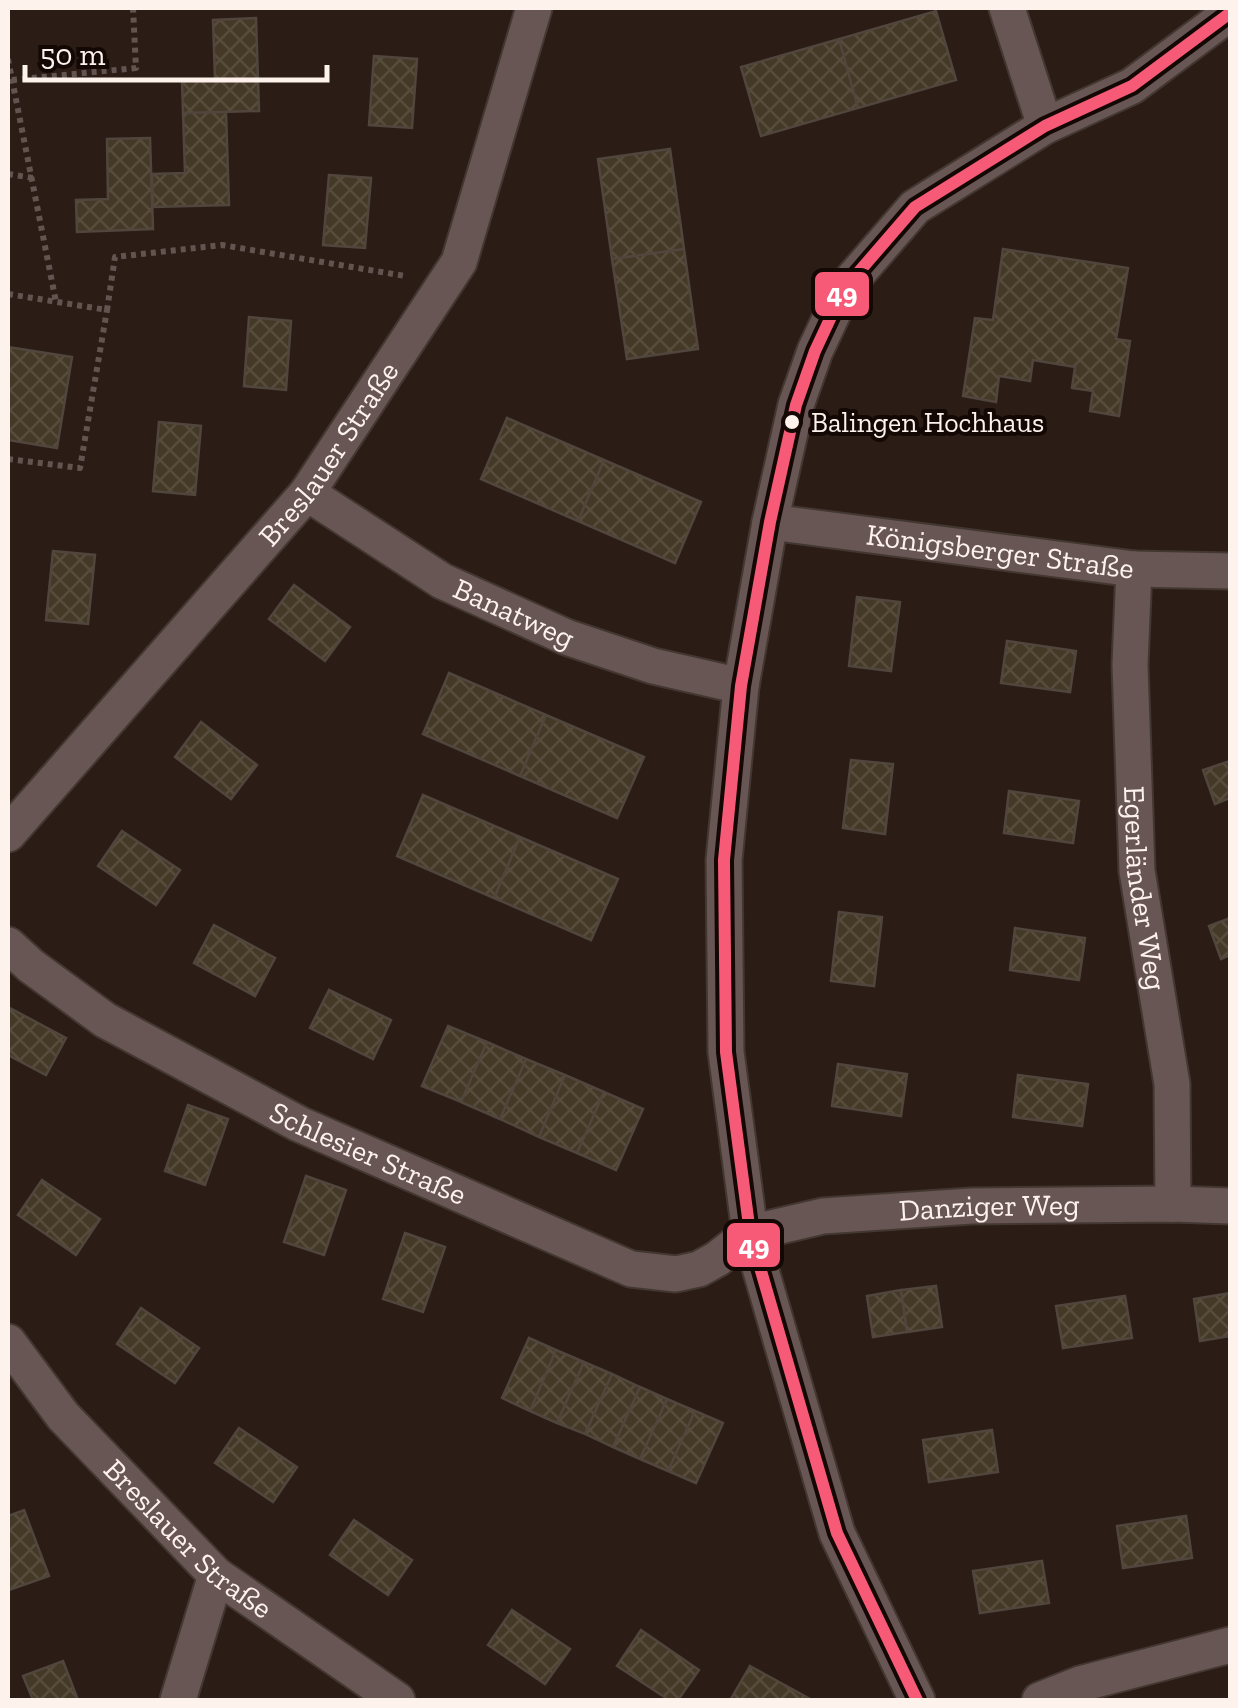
<svg xmlns="http://www.w3.org/2000/svg" width="1238" height="1708" viewBox="0 0 1238 1708" font-family="'Zilla Slab',serif">
<style>
.building{fill:url(#building-cross-hatch);stroke:#50463d;stroke-width:2.5}
.lines{fill:none;stroke-linecap:round;stroke-linejoin:round}
.street-casing{stroke:#433731;stroke-width:39}
.path{stroke:#625450;stroke-width:6;stroke-dasharray:5 5;stroke-linecap:butt}
.street{stroke:#685654;stroke-width:35}
.bus-1-casing{stroke:#140804;stroke-width:20}
.bus-1{stroke:#f75a77;stroke-width:12}
.bus-dot{fill:#fef2ec;stroke:#140804;stroke-width:4}
.labels{text-anchor:middle;dominant-baseline:central;stroke-width:8;stroke-linejoin:round;paint-order:stroke}
.bus-label{font-size:28px;fill:#fef2ec;stroke:#140804;text-anchor:start}
.street-label{font-size:30px;fill:#fef2ec;stroke:#140804}
.line-badge{stroke:#140804;stroke-width:4}
.badge-label{font-size:28px;text-anchor:middle;font-weight:bold;fill:#fff}
</style>
<defs>
<pattern id="building-cross-hatch" width="8" height="8" patternUnits="userSpaceOnUse" patternTransform="scale(2.5)"><rect width="8" height="8" fill="#443827"/><path d="M0 0l8 8M0 8l8-8" fill="none" stroke="#574c3c"/></pattern>
</defs>
<rect width="100%" height="100%" fill="#2b1d15"/>
<!-- building -->
<path class="building" d="M936 11 956 80 858 108 839 39Z
M256 18 259 111 183 113 182 80 215 79 213 20Z
M839 39 858 108 761 136 741 67Z
M374 56 417 59 412 128 369 125Z
M226 112 229 205 153 207 152 174 185 173 183 113Z
M150 138 153 229 77 232 76 200 108 199 107 139Z
M670 149 684 249 612 259 598 159Z
M329 175 371 178 365 248 323 245Z
M684 249 698 349 627 359 612 259Z
M1003 249 1128 268 1116 339 1130 341 1119 416 1090 411 1093 391 1072 388 1075 367 1033 360 1030 381 999 376 996 402 963 396 975 318 993 320Z
M249 317 291 321 286 390 244 386Z
M8 347 72 357 57 448 8 440Z
M507 418 604 460 578 521 481 479Z
M159 422 201 426 195 495 153 491Z
M604 460 701 502 675 563 578 521Z
M53 551 95 555 88 624 46 620Z
M294 585 350 627 325 661 269 619Z
M857 597 900 602 891 671 849 666Z
M1007 641 1076 651 1070 692 1001 683Z
M449 673 546 715 520 776 423 734Z
M546 715 644 757 617 818 520 776Z
M201 722 257 765 231 799 175 757Z
M851 760 893 764 885 834 843 828Z
M1230 761V798L1215 804 1203 770Z
M1009 791 1079 801 1073 843 1004 833Z
M423 795 520 837 494 898 397 856Z
M122 831 180 870 156 905 98 866Z
M520 837 618 879 591 940 494 898Z
M839 912 882 917 874 986 831 981Z
M1230 918V955L1221 959 1209 926Z
M214 925 275 958 255 996 194 963Z
M1015 928 1085 938 1079 980 1010 970Z
M329 990 391 1020 373 1059 310 1028Z
M8 1007 66 1038 46 1075 8 1055Z
M448 1026 487 1042 461 1102 422 1086Z
M487 1042 526 1059 500 1119 461 1102Z
M526 1059 565 1075 539 1137 500 1119Z
M838 1064 907 1074 901 1116 832 1106Z
M565 1075 604 1092 577 1153 539 1137Z
M1018 1075 1088 1084 1082 1126 1013 1117Z
M604 1092 643 1109 616 1170 577 1153Z
M188 1105 228 1119 205 1185 165 1171Z
M306 1176 346 1190 324 1255 284 1242Z
M42 1180 100 1219 76 1255 18 1215Z
M405 1233 445 1247 423 1312 383 1299Z
M936 1286 942 1327 907 1332 901 1290Z
M901 1290 907 1332 873 1337 867 1296Z
M1230 1293V1336L1200 1341 1194 1299Z
M1125 1296 1132 1338 1063 1348 1056 1306Z
M141 1308 199 1348 175 1383 117 1344Z
M529 1338 556 1350 530 1411 502 1398Z
M556 1350 584 1362 557 1423 530 1411Z
M584 1362 612 1374 585 1434 557 1423Z
M612 1374 640 1387 613 1447 585 1434Z
M640 1387 667 1399 640 1459 613 1447Z
M667 1399 695 1411 668 1471 640 1459Z
M695 1411 723 1423 696 1483 668 1471Z
M239 1428 297 1467 273 1502 215 1463Z
M992 1430 998 1472 929 1482 923 1440Z
M24 1510 49 1576 9 1590 8 1516Z
M1186 1516 1192 1558 1123 1568 1117 1526Z
M354 1520 412 1560 388 1595 330 1555Z
M1042 1561 1049 1603 980 1613 973 1571Z
M512 1610 570 1649 545 1684 488 1645Z
M641 1630 699 1670 678 1700H669L617 1666Z
M63 1661 78 1700H33L23 1676Z
M750 1666 812 1700H733L731 1699Z"/>
<g class="lines">
<defs>
<g id="street">
<path d="M1007 8 1045 126"/>
<path id="s1" d="M307 493 442 581 566 637 653 666 741 686"/>
<path id="s2" d="M770 522 1134 569 1230 571"/>
<path id="s3" d="M1134 569 1130 665 1137 871 1172 1084 1173 1204"/>
<path id="s4" d="M8 834 307 493 459 262 534 8"/>
<path id="s5" d="M8 945 31 966 105 1020 299 1124 631 1269 676 1274 699 1269 717 1259 750 1233 823 1216 971 1206 1173 1204 1230 1206"/>
<path id="s6" d="M8 1342 63 1416 216 1575 397 1700"/>
<path d="M178 1700 216 1575"/>
<path d="M917 1700 837 1533 750 1233 726 1052 724 860 741 686 770 522 796 405 815 351 844 289 915 207 1045 126 1132 86 1230 13"/>
<path d="M1040 1700 1080 1684 1230 1645"/>
</g>
</defs>
<!-- street casing -->
<use href="#street" class="street-casing"/>
<!-- path -->
<path class="path" d="M8 59 56 302
M12 80 136 68 133 8
M8 174 33 178
M8 294 107 310 115 257 222 245 405 276
M8 459 80 468 107 310"/>
<!-- street -->
<use href="#street" class="street"/>
<defs>
<path id="bus-1" d="M917 1700 837 1533 750 1233 726 1052 724 860 741 686 770 522 796 405 815 351 844 289 915 207 1045 126 1132 86 1230 13"/>
</defs>
<!-- bus-1 casing -->
<use href="#bus-1" class="bus-1-casing"/>
<!-- bus-1 -->
<use href="#bus-1" class="bus-1"/>
</g>
<!-- markers -->
<circle class="bus-dot" cx="792" cy="422" r="9"/>
<g class="labels">
<!-- bus labels -->
<g class="bus-label">
<text x="811" y="422">Balingen Hochhaus</text>
</g>
<!-- street labels -->
<g class="street-label">
<text stroke="none"><textPath href="#s4" startOffset="498">Breslauer Straße</textPath></text>
<text stroke="none"><textPath href="#s2" startOffset="232">Königsberger Straße</textPath></text>
<text stroke="none"><textPath href="#s1" startOffset="240">Banatweg</textPath></text>
<text stroke="none"><textPath href="#s3" startOffset="320">Egerländer Weg</textPath></text>
<text stroke="none"><textPath href="#s5" startOffset="418">Schlesier Straße</textPath></text>
<text stroke="none"><textPath href="#s5" startOffset="1078">Danziger Weg</textPath></text>
<text stroke="none"><textPath href="#s6" startOffset="268">Breslauer Straße</textPath></text>
</g>
</g>
<g class="line-badge">
<rect x="813" y="270" width="58" height="48" rx="10" fill="#f75a77"/>
<rect x="725" y="1221" width="57" height="48" rx="10" fill="#f75a77"/>
</g>
<g class="badge-label">
<text x="842" y="303">49</text>
<text x="754" y="1255">49</text>
</g>
<!-- border -->
<rect width="1238" height="1708" fill="none" stroke="#fef2ec" stroke-width="20"/>
<!-- scale -->
<path d="M25 65v15h302v-15" fill="none" stroke="#fef2ec" stroke-width="5"/>
<text x="40" y="65" font-size="30" fill="#fef2ec" stroke="#140804" stroke-width="8" paint-order="stroke">50 m</text>
</svg>
